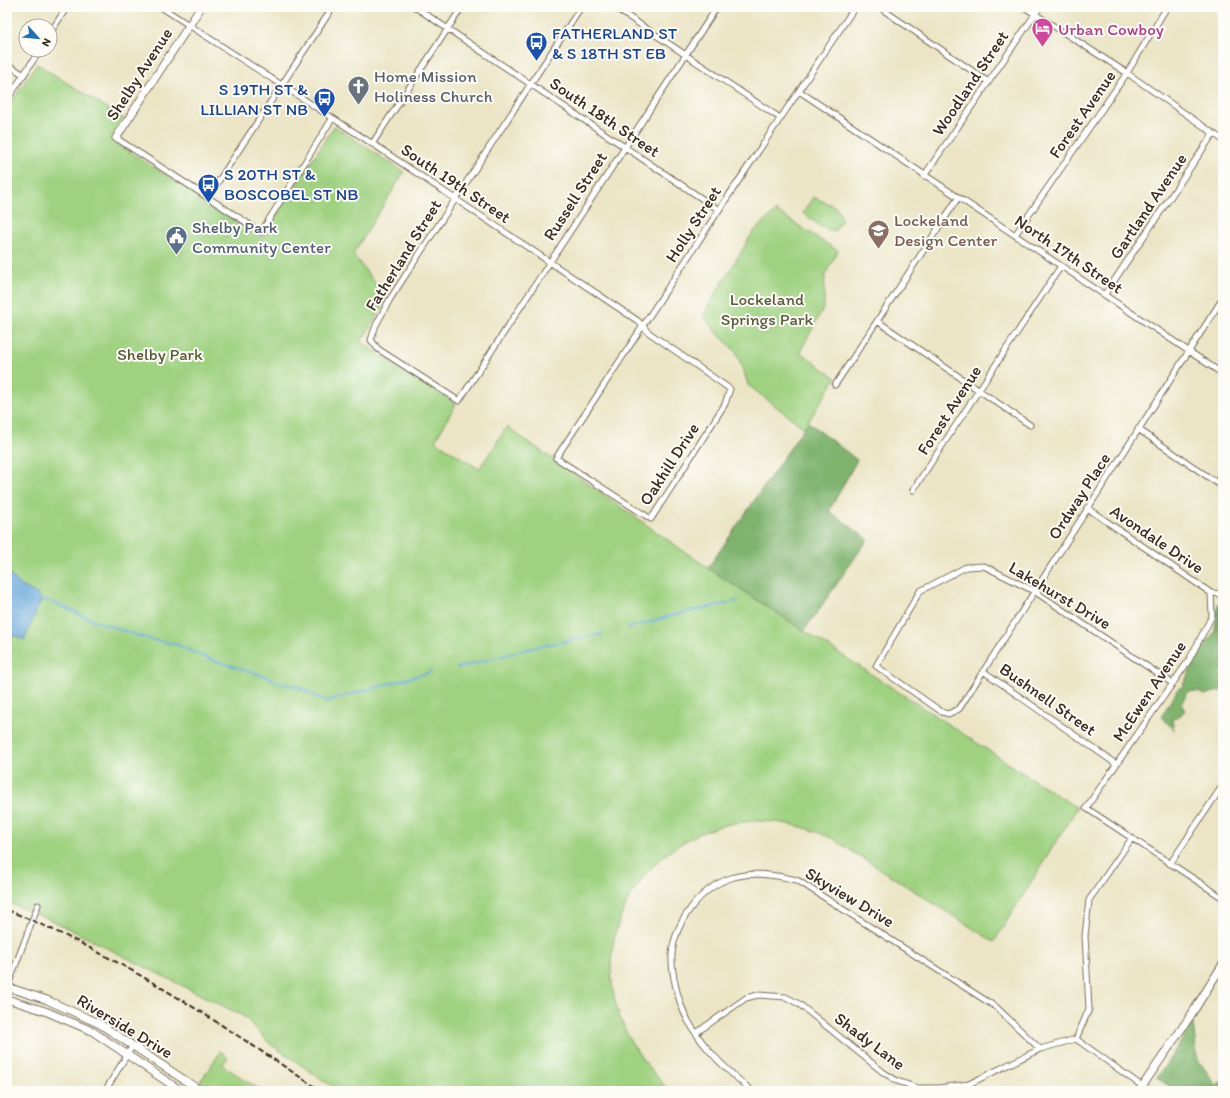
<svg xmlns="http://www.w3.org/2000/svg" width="1230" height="1098" viewBox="0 0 1230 1098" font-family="Itim,sans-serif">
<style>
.green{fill:#9fd180;stroke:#6d7e4f}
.forest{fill:#7fb36e;stroke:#5d6e46}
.water{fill:#69a8dc;stroke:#52697d}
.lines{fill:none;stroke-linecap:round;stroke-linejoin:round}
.stream{stroke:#69a8dc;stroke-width:2}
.street-casing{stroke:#796b59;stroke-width:7}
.secondary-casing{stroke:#796b59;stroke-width:9}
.street{stroke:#fff;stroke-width:5}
.secondary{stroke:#fff;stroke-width:7}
.rail{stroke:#3b2a1e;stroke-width:2;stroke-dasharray:6 3;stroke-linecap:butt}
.labels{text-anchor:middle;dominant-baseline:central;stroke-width:4;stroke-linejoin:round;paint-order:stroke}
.hotel-label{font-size:17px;fill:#b23c85;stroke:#fdfcf7;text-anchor:start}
.transit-label{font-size:17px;fill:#164399;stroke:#fdfcf7;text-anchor:start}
.street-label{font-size:17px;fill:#3b2a1e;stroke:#fdfcf7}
.worship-label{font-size:17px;fill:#5b616d;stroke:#fdfcf7;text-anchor:start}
.education-label{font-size:17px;fill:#785e54;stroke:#fdfcf7;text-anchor:start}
.service-label{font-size:17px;fill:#4e5e75;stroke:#fdfcf7;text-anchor:start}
.park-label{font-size:17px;fill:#595c3b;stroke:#fdfcf7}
</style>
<rect width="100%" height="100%" fill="#fdfcf7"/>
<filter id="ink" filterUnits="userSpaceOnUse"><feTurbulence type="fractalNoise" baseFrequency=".025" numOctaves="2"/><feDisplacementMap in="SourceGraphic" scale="8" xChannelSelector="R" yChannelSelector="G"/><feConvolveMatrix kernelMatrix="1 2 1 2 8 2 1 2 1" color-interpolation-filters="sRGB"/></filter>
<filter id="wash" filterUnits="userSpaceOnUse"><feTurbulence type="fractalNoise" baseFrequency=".012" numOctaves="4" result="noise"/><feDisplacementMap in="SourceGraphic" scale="16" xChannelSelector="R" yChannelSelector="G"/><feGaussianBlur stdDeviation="0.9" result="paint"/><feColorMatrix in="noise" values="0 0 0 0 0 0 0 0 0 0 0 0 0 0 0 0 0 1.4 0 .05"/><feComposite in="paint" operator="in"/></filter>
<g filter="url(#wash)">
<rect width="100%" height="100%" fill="#ebe5c6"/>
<!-- green -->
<path class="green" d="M37 64 123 118 110 139 262 238 334 126 404 172 353 254 387 299 361 342 456 404 435 441 479 469 507 427 708 568 1077 808 994 942 833 839C681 765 543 937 648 1066 655 1074 662 1084 670 1091H339L269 1043 245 1017 51 920 7 902V108Z
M813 197 836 207 842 219 835 231H827L803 213Z
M776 211 838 251 825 275 824 307 800 352 836 378 804 428 748 385 743 368 735 351 715 331 703 315 753 232Z
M221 1051 228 1058 222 1065 262 1091H210L199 1083Z"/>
<!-- forest -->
<path class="forest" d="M808 422 857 460 829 511 868 539 804 631 708 568Z
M1218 604H1223V690L1204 695 1198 692 1189 691 1182 702 1185 710 1181 715 1172 719 1174 730 1161 717 1178 689 1182 687 1191 668 1215 631Z
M1193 1023 1197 1058 1216 1085 1223 1081V1091H1177L1157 1078Z"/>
<!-- water -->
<path class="water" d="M7 572 22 586 37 594 41 600 24 640 7 633Z"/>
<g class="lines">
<!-- stream -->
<path class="stream" d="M41 600 52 602 95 621 148 639 175 644 207 658 270 678 280 684 296 686 326 701 431 672
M628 628 677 614 738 601
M457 668 535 647 602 634"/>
</g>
</g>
<g filter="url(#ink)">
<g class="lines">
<defs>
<path id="street" d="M161 7 379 148 638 321 648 332 730 389 725 404 651 519 556 458 719 210 855 7
M415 7 719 210
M581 7 390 299 376 325 371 340 378 349 459 401 717 7
M614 7 780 118
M879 7 987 81
M1024 7 1127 73 1223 140
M50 33 67 7
M7 64 24 75
M799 91 1223 374
M7 100 40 50
M116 138 261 232 332 119
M372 144 462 7
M924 176 1040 7
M208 197 333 7
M1015 235 1127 73 1167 7
M1105 294 1213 134
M877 321 1030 425
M835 385 958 198
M1138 429 1223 487
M913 490 1061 266
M1087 508 1211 593
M1223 594 1211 593 1212 616 1189 660 1086 808 1223 898
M983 671 1116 764
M1172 683 1034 591 984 566 966 567 920 591 876 666 942 712 948 714 959 709 1223 298
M1170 864 1223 785
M7 988 38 905
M696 1033 746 998 758 995 786 997 799 1004 883 1072 897 1081 918 1088H939L969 1084 1040 1049 1076 1039
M1076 1039 1089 1009 1085 936 1089 900 1132 838
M1076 1039 1142 1086
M105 1091 133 1045
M752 1091C724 1068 694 1040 681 1005 676 990 671 970 672 954 675 922 700 888 731 878 752 871 775 875 797 880L996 1007 1040 1049"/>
<path id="secondary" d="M116 138 201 7
M7 987 47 1000 100 1024 201 1091
M7 999 45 1011 92 1031 181 1091
M1139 1091 1191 1015 1223 964"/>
</defs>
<!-- street casing -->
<use href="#street" class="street-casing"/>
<!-- secondary casing -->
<use href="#secondary" class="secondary-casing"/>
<!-- street -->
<use href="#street" class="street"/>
<!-- secondary -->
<use href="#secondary" class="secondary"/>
<!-- rail -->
<path class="rail" d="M7 910C122 956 219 1023 321 1091"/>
</g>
</g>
<!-- icons -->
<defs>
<symbol id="hotel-pin" viewBox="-11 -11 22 30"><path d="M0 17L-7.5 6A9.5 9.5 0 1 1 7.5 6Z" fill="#d1479c" stroke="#fdfcf7"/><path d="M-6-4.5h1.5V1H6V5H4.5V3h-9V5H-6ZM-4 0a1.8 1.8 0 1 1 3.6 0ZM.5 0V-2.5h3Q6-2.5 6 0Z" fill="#fff"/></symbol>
<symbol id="bus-pin" viewBox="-11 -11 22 30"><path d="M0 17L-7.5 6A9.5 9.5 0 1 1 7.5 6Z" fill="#1a4fb4" stroke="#fdfcf7"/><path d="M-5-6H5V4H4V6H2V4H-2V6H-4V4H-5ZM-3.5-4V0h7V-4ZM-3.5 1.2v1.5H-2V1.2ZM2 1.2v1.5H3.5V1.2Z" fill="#fff"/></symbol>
<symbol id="church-pin" viewBox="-11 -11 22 30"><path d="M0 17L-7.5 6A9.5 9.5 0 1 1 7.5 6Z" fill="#6b7280" stroke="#fdfcf7"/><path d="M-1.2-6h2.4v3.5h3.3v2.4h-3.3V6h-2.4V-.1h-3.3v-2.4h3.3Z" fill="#fff"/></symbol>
<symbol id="school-pin" viewBox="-11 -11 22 30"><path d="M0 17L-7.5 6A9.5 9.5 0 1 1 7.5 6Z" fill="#8d6e63" stroke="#fdfcf7"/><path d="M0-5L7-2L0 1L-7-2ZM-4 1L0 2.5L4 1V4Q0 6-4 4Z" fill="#fff"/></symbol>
<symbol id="civic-pin" viewBox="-11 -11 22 30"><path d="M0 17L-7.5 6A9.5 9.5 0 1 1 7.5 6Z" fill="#5c6f8a" stroke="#fdfcf7"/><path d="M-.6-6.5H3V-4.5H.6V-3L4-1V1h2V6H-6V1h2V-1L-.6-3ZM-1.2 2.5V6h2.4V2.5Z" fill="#fff"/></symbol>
</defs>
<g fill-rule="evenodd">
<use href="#hotel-pin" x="1030" y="16" width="25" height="34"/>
<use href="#bus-pin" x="524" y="30" width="25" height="34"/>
<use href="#church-pin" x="346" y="74" width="25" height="34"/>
<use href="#bus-pin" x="312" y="86" width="25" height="34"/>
<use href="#bus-pin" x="196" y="172" width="25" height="34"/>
<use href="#school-pin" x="866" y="218" width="25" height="34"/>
<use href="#civic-pin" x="164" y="224" width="25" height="34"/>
</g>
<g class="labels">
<!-- hotel labels -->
<g class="hotel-label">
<text x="1058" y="29">Urban Cowboy</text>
</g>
<!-- transit labels -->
<g class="transit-label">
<text x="552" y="33">FATHERLAND ST<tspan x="552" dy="20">&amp; S 18TH ST EB</tspan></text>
<text x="308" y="89" text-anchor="end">S 19TH ST &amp;<tspan x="308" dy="20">LILLIAN ST NB</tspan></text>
<text x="224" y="174">S 20TH ST &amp;<tspan x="224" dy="20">BOSCOBEL ST NB</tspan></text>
</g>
<!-- street labels -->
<g class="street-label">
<text transform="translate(139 74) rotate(-57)">Shelby Avenue</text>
<text transform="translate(970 83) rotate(-56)">Woodland Street</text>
<text transform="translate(1082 114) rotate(-55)">Forest Avenue</text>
<text transform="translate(605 117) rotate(34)">South 18th Street</text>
<text transform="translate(456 183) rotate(34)">South 19th Street</text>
<text transform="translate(575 196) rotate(-57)">Russell Street</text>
<text transform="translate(1148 206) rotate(-56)">Gartland Avenue</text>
<text transform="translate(693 224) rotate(-57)">Holly Street</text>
<text transform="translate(1069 254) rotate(34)">North 17th Street</text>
<text transform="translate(403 255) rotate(-58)">Fatherland Street</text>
<text transform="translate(949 410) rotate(-57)">Forest Avenue</text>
<text transform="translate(669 464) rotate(-57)">Oakhill Drive</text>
<text transform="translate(1079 496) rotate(-57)">Ordway Place</text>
<text transform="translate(1157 539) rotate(34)">Avondale Drive</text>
<text transform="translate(1060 595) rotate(31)">Lakehurst Drive</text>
<text transform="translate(1149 691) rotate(-56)">McEwen Avenue</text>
<text transform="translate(1048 699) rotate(35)">Bushnell Street</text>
<text transform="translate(850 897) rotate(31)">Skyview Drive</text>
<text transform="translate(125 1026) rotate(31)">Riverside Drive</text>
<text transform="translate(870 1041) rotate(37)">Shady Lane</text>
</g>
<!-- worship labels -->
<g class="worship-label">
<text x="374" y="76">Home Mission<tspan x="374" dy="20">Holiness Church</tspan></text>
</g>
<!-- education labels -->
<g class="education-label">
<text x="894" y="220">Lockeland<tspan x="894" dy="20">Design Center</tspan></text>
</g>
<!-- service labels -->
<g class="service-label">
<text x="192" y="227">Shelby Park<tspan x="192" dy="20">Community Center</tspan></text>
</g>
<!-- park labels -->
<g class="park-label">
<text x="767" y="299">Lockeland<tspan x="767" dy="20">Springs Park</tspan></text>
<text x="160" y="354">Shelby Park</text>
</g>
</g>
<!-- margin -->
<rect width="1230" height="1098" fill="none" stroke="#fdfcf7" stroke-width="24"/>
<!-- north arrow -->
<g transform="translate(38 38) rotate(117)"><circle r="19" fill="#fdfcf7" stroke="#afa8a0"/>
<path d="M0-3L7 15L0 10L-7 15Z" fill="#1f6fb2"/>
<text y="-6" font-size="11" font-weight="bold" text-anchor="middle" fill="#3b2a1e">N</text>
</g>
</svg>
